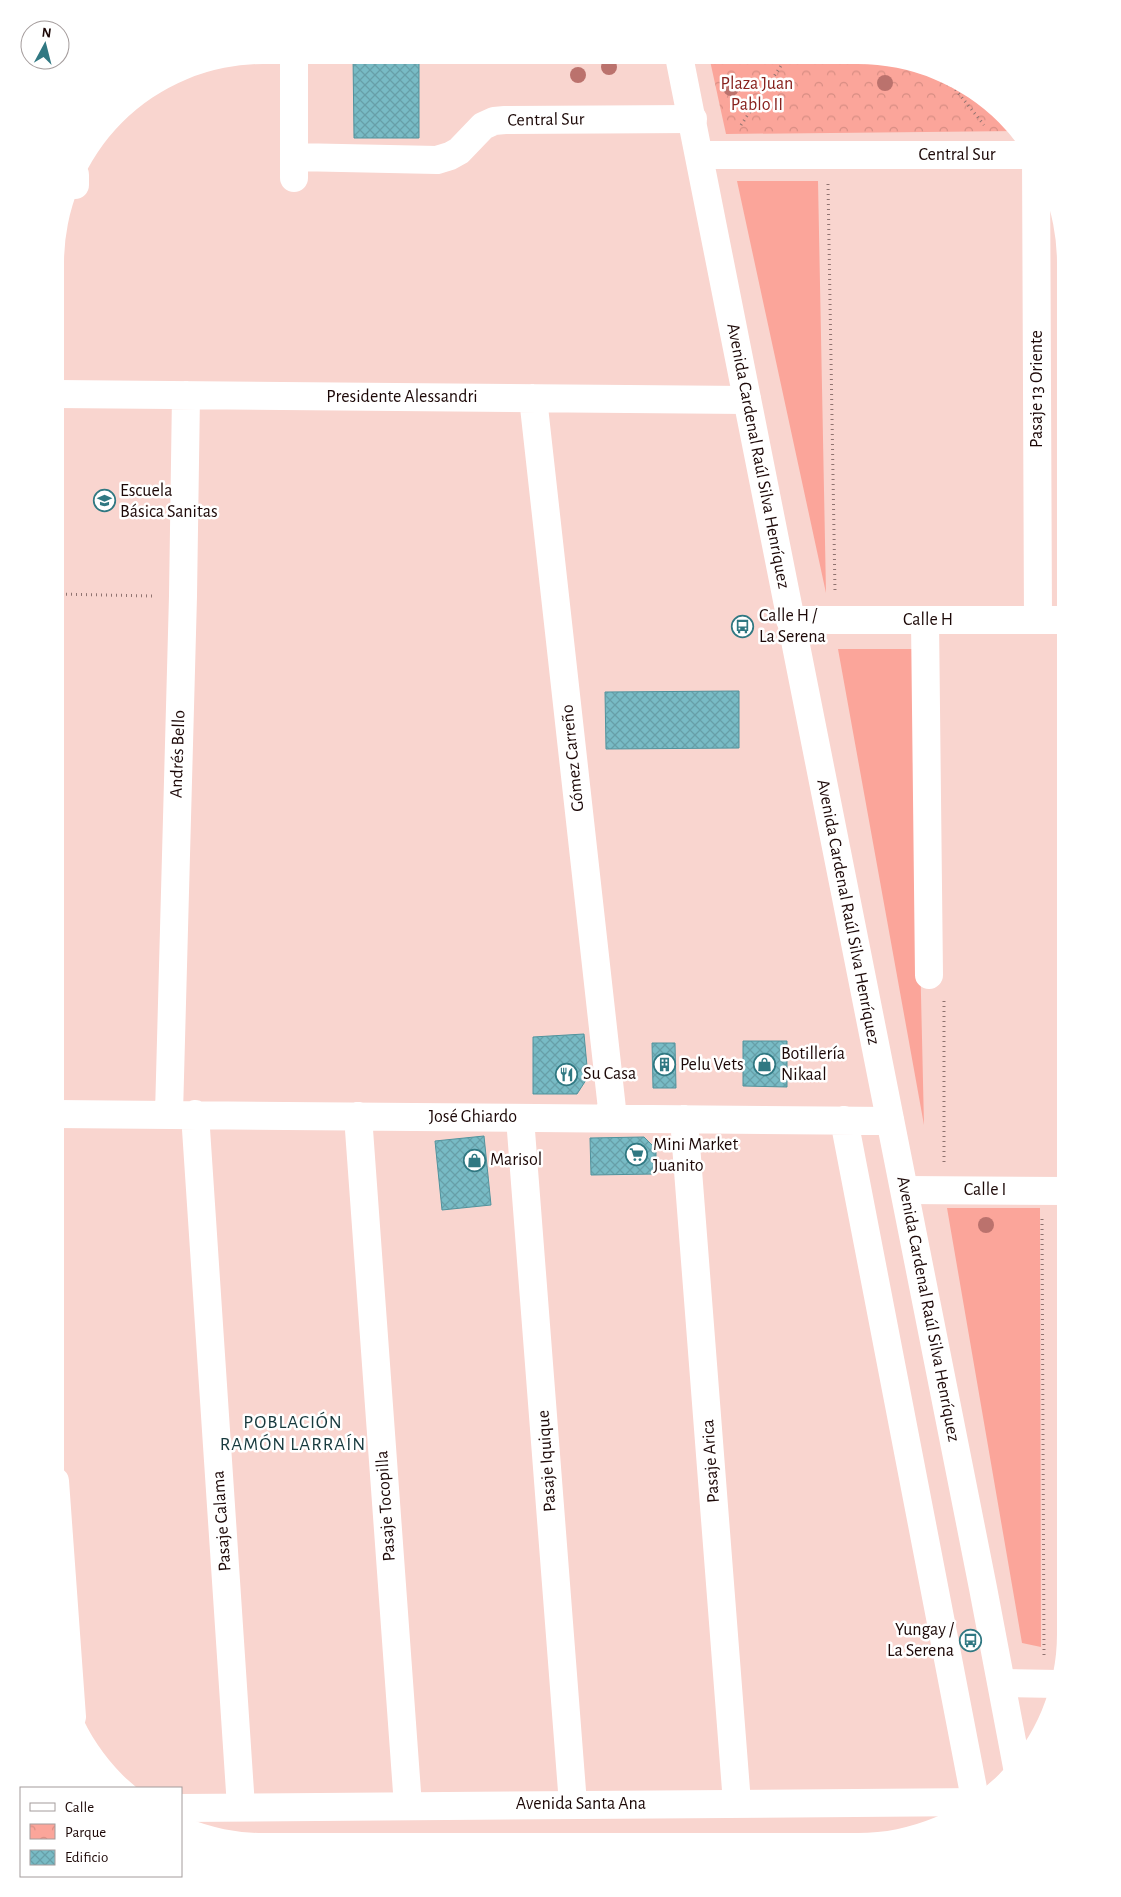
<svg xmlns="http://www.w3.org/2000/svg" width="1121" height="1897" viewBox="0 0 1121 1897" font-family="'Alegreya Sans',sans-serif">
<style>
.grass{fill:#fba59a}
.park{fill:url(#park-crowns)}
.building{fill:url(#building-cross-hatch);stroke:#51939d}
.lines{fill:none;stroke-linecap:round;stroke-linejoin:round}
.path{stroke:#907370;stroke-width:3;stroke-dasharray:1 4;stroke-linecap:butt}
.minor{stroke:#fff;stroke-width:28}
.secondary{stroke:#fff;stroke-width:28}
.tree{fill:#bb726d}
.labels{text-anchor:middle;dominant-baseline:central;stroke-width:5;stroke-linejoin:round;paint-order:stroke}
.park-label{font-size:18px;fill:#88211d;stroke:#fff}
.street-label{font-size:18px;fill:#1c0807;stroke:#fff}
.poi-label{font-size:18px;fill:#1c0807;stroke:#fff;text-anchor:start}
.neighbourhood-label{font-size:19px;letter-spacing:1px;fill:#17393d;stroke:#fff}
</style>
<defs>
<pattern id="park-crowns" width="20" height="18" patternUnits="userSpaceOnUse" patternTransform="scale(1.25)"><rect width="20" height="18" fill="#fba59a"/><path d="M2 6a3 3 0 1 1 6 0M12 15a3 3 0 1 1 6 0" fill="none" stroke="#d78d83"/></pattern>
<pattern id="building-cross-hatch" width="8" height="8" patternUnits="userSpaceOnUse" patternTransform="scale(1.25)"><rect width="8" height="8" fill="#78bbc5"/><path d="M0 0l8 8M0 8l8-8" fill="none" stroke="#679fa8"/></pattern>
</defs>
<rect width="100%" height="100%" fill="#f9d5cf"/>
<!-- grass -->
<path class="grass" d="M737 181H818L826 593Z
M838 649H913L924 1125Z
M947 1208H1040L1041 1647 1022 1643Z"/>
<!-- park -->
<path class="park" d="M709 56 886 57 938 71 985 98 1018 131 726 134Z"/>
<!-- building -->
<path class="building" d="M353 55H419V138H354Z
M739 691V748L606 749 605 692Z
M584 1034 588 1077 577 1094H533V1037Z
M743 1041H787V1087L743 1086Z
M652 1043H675L676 1088H653Z
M484 1136 491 1205 442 1210 435 1141Z
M644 1137 656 1149V1174L591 1175 590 1138Z"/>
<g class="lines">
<!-- path -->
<path class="path" d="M943 74 984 125
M741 125 787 57
M828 184 835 592
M56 594 153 596
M944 1162V1000
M1042 1219 1044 1655"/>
<!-- minor -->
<path class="minor" d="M700 155H1034
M294 157 437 160 450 156 459 151 483 126 494 121 505 120 693 119
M1036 158 1038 620
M75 175V185
M294 178V55
M57 394 747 400
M533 398 613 1118
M790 620H1066
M925 620 929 975
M56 1114 890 1121
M169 1114 183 596 186 395
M195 1114 241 1807
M358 1116 408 1806
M520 1118 573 1804
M684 1119 737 1803
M844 1120 976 1804
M905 1190 1066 1191
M55 1481 72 1717
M1002 1683 1058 1684"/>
<!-- secondary -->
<path class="secondary" d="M679 56 983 1588 1017 1767
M181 1808 981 1802"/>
</g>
<!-- trees -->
<g class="tree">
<circle cx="609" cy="67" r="8"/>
<circle cx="578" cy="75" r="8"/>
<circle cx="885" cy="83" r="8"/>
<circle cx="731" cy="88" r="8"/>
<circle cx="986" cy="1225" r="8"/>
</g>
<!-- icons -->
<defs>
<symbol id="school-ring" viewBox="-11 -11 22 22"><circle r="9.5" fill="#fff" stroke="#307882" stroke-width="1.5"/><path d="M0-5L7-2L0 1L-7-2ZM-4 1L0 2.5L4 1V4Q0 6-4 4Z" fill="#307882"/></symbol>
<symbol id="bus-ring" viewBox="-11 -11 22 22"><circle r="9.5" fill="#fff" stroke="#307882" stroke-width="1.5"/><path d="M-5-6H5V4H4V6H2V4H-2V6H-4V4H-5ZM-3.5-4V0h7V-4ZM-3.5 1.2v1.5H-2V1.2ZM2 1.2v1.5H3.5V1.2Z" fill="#307882"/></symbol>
<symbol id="shop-ring" viewBox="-11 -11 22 22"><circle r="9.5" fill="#fff" stroke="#307882" stroke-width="1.5"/><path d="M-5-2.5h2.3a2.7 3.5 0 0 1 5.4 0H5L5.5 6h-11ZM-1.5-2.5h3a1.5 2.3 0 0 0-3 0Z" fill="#307882"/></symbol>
<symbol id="building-ring" viewBox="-11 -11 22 22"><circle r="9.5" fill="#fff" stroke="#307882" stroke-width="1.5"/><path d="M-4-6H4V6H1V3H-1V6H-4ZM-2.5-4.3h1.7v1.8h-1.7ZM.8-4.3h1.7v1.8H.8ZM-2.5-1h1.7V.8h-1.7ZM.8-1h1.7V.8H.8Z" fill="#307882"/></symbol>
<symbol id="restaurant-ring" viewBox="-11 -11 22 22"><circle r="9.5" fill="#fff" stroke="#307882" stroke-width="1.5"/><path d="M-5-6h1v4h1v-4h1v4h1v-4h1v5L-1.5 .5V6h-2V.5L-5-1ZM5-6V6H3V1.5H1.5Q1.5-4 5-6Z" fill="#307882"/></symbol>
<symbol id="supermarket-ring" viewBox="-11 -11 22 22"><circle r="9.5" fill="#fff" stroke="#307882" stroke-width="1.5"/><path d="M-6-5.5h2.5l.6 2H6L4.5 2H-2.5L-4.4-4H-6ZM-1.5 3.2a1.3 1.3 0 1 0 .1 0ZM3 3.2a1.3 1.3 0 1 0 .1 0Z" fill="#307882"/></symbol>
</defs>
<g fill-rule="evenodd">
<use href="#school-ring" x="92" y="488" width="25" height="25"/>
<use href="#bus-ring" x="730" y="614" width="25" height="25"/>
<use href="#shop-ring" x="752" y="1052" width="25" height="25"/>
<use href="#building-ring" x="652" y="1052" width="25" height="25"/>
<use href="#restaurant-ring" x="554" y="1062" width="25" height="25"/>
<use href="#supermarket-ring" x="624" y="1142" width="25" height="25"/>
<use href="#shop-ring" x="462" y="1148" width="25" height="25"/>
<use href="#bus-ring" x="958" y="1628" width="25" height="25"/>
</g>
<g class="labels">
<!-- park labels -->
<g class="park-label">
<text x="757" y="84">Plaza Juan<tspan x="757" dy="21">Pablo II</tspan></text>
</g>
<!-- street labels -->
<g class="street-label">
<text transform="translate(546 120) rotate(-1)">Central Sur</text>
<text x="957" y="155">Central Sur</text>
<text transform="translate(1037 389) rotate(-90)">Pasaje 13 Oriente</text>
<text x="402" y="397">Presidente Alessandri</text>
<text transform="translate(758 456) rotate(79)">Avenida Cardenal Raúl Silva Henríquez</text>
<text x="928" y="620">Calle H</text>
<text transform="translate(178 754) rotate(-88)">Andrés Bello</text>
<text transform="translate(573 758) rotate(-96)">Gómez Carreño</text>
<text transform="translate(848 912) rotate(79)">Avenida Cardenal Raúl Silva Henríquez</text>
<text x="473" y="1117">José Ghiardo</text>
<text x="985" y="1190">Calle I</text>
<text transform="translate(928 1309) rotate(79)">Avenida Cardenal Raúl Silva Henríquez</text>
<text transform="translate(547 1461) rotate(-94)">Pasaje Iquique</text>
<text transform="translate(711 1461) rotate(-94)">Pasaje Arica</text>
<text transform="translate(386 1506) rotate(-94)">Pasaje Tocopilla</text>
<text transform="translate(222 1521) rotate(-94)">Pasaje Calama</text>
<text x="581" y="1804">Avenida Santa Ana</text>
</g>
<!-- poi labels -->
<g class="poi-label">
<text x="120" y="491">Escuela<tspan x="120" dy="21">Básica Sanitas</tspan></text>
<text x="759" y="616">Calle H /<tspan x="759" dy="21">La Serena</tspan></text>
<text x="781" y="1054">Botillería<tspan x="781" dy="21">Nikaal</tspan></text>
<text x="680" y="1065">Pelu Vets</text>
<text x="583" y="1074">Su Casa</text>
<text x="653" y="1145">Mini Market<tspan x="653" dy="21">Juanito</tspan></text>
<text x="490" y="1160">Marisol</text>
<text x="954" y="1630" text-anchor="end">Yungay /<tspan x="954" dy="21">La Serena</tspan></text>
</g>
<!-- neighbourhood labels -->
<g class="neighbourhood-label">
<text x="293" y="1422">POBLACIÓN<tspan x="293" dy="22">RAMÓN LARRAÍN</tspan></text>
</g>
</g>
<!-- crop -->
<path d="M0 0H1121V1897H0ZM263 64H858A199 199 0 0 1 1057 263V1634A199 199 0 0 1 858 1833H263A199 199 0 0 1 64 1634V263A199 199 0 0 1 263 64Z" fill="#fff" fill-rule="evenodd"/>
<!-- legend -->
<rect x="20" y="1787" width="162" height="90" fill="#ffffff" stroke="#a49c9c"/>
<rect x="30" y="1803" width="25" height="8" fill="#ffffff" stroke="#a49c9c"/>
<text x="65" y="1812" font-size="15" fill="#1c0807">Calle</text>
<rect x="30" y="1824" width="25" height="15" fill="url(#park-crowns)" stroke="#a49c9c"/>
<text x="65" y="1837" font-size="15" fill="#1c0807">Parque</text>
<rect x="30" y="1850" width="25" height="15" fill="url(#building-cross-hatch)" stroke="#a49c9c"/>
<text x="65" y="1862" font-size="15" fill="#1c0807">Edificio</text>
<!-- north arrow -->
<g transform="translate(45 45) rotate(7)"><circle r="24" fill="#ffffff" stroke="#a49c9c"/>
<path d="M0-4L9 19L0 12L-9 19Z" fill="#307882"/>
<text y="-8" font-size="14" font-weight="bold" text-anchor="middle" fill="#1c0807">N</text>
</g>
</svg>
